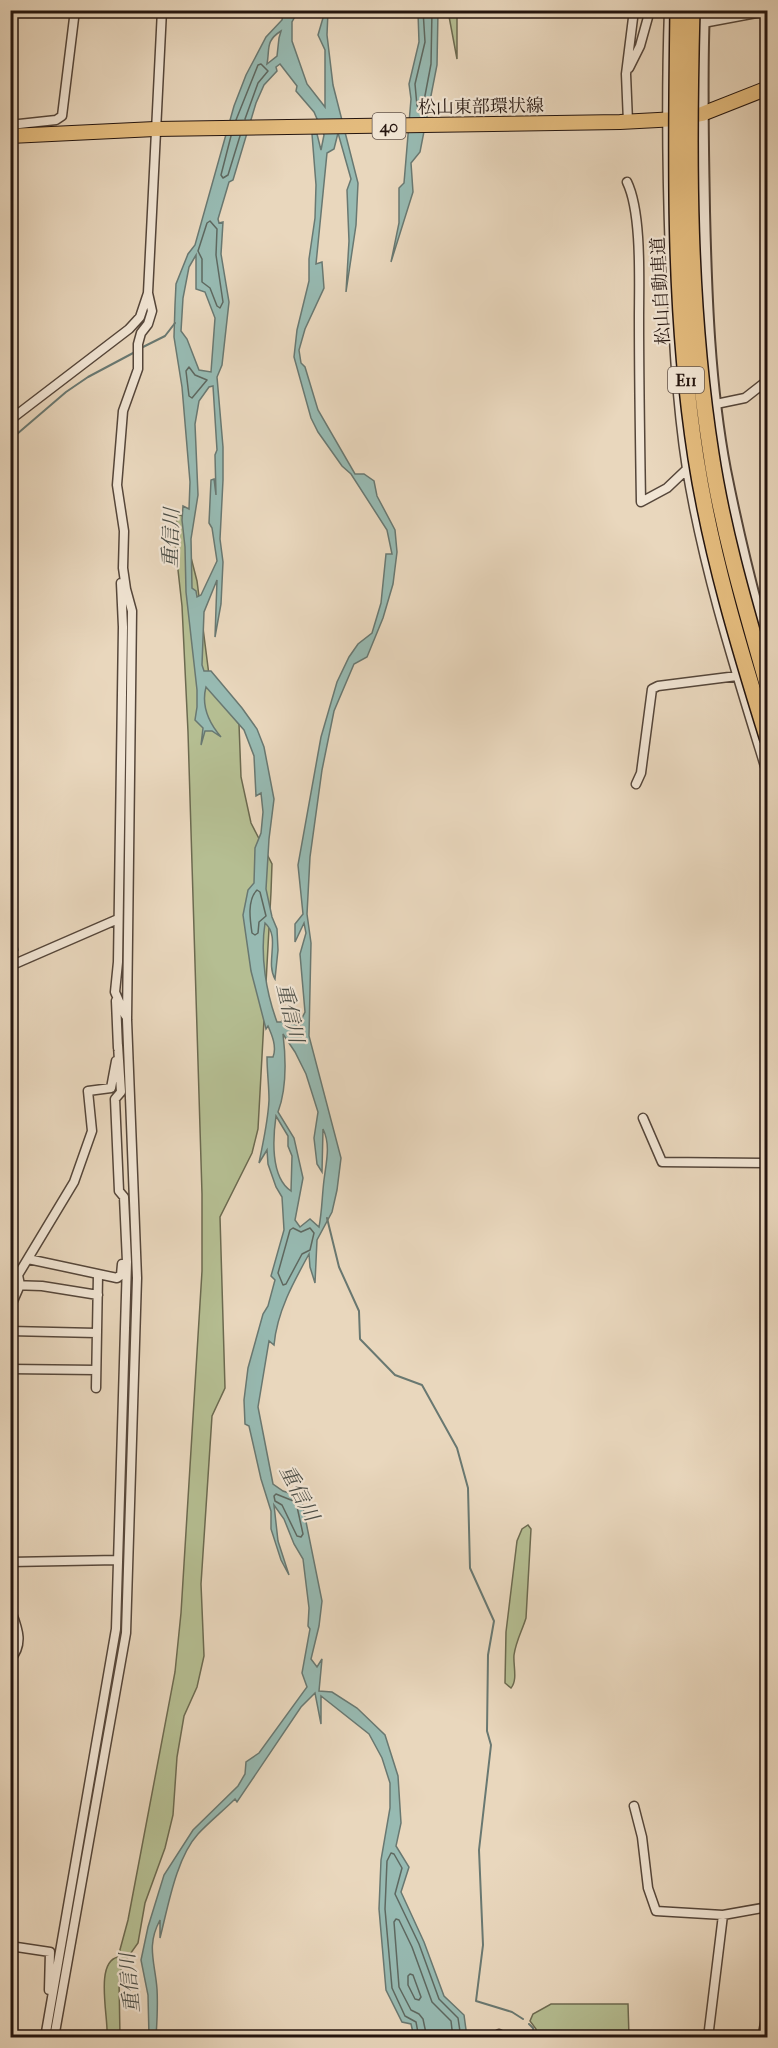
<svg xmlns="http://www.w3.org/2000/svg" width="778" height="2048" viewBox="0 0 778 2048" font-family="'IM FELL French Canon','Noto Serif JP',serif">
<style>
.green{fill:#b5be92;stroke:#6c6a50;stroke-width:1.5}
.water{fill:#97bab2;stroke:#697871;stroke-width:1.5;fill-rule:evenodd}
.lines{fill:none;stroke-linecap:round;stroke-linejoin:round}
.shore{stroke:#5e6860;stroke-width:1.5}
.stream{stroke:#697871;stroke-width:2}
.minor-casing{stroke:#55463a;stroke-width:11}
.tertiary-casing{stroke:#55463a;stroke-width:14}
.primary-casing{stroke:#24150f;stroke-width:16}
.minor{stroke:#f1e5d4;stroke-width:8}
.tertiary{stroke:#f1e5d4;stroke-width:10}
.primary{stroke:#e4bc7e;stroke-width:14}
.motorway-bridge-casing{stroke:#24150f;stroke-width:18;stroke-linecap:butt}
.motorway-bridge{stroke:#e4bc7e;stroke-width:15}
.labels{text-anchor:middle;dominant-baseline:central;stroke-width:4.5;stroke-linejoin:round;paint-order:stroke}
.shield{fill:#f1e5d4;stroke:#62534a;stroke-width:1.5}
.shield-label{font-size:16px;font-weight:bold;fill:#24150f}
.street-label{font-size:18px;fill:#24150f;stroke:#f1e5d4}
.water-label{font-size:20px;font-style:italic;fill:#4c4f48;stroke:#f1e5d4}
</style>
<rect width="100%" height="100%" fill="#e9d7bd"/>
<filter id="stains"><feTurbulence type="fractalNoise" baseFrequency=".00333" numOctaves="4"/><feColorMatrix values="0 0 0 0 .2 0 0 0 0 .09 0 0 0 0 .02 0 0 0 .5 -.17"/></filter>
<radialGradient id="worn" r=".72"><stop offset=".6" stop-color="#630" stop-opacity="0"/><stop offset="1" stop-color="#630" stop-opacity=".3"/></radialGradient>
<!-- green -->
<path class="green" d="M448 11H457V59Z
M178 514 185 517 184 530 197 581 209 675 224 703 239 724 241 777 251 823 272 864 271 892 258 1129 252 1153 220 1217 225 1388 212 1416 201 1584 204 1656 197 1687 184 1716 177 1757 173 1815 165 1848 145 1903 138 1943 123 1964 119 1979 120 2037H107C109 2019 94 1962 118 1957L128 1920 175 1672 181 1613 202 1271V1194L188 732 182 606 174 534Z
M528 1525 531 1529 526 1618C522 1631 516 1641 514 1655 513 1665 518 1680 511 1688L505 1683 506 1632 517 1541 522 1529Z
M551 2004H628L629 2037H537L536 2029 530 2021 533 2014Z"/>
<!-- water -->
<path class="water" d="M284 11H298L292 22V41L307 84 325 107V50L318 35 325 11H328L327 35 333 85 358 183 356 225 346 292 349 241 347 190 351 179 338 133 334 149 327 153 316 264 322 262 324 288 305 329 299 350 301 363 305 367 318 410 355 474H364L374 481 377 496 395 530 397 552 393 584 383 618 367 657 354 664 334 711 322 770 310 857 307 914 311 943 309 1036 341 1158 337 1190 332 1212 317 1240 315 1283 310 1267 309 1254C293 1283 277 1312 274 1345L269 1341 258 1407 273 1484 283 1491 301 1497 322 1601 319 1626 311 1659 317 1667 322 1659 319 1691 332 1692 357 1708 385 1735 398 1776 401 1823 396 1846 409 1867 401 1892 424 1942 444 1996 464 2015 467 2037H414L411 2024 402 2022 386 1990 379 1909 381 1860 390 1808V1783L382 1758 369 1734 321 1696V1724L315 1693 301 1707 237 1802 235 1799C223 1811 209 1822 198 1834 176 1858 168 1907 160 1938V1920C146 1946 155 1962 157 1989 158 2005 157 2022 156 2037H149L148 1995 141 1960 148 1927 164 1875 193 1830 238 1786 245 1774 246 1762 259 1753 307 1687 302 1673 310 1629 308 1626 309 1608 303 1559 294 1544 284 1519 274 1505 278 1541 289 1575 281 1560 271 1529V1511L261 1479 249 1426 245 1424 244 1400 248 1368 263 1314 268 1306 275 1280 271 1276 284 1230 282 1197 276 1187 268 1164 267 1150 259 1163C263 1142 268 1122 269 1100 269 1086 267 1071 267 1057H273C277 1047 272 1035 268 1026L266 1029 251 971 243 915 248 890 254 883 255 848 261 833 263 812 261 793 256 796 254 756 244 730 206 687C201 706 209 723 221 737L212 731H205L201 745 203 728 195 720 197 707V690L186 592 185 547 182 520 183 506 189 509 190 482 182 387 174 337 175 305 176 284 188 254 195 245 234 106 246 75 266 37 282 20ZM281 31 279 38 277 56 267 64C270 49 265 41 281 31ZM280 64 297 86 296 91 314 112 324 135 321 150 317 134H312L316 185 315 218 309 259V281L297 330 294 357 311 418 318 432 342 466 351 474 387 530 392 554H386L381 603 372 633 358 644 349 657 337 682 321 737 298 865 303 914 295 924V942L304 923 306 933 300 954 305 1012 300 1022V1027L284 1018 281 1022H277C266 992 260 956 265 923 281 937 265 962 275 979L278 950 277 929 272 917 266 889 269 839 274 799 264 747 257 729 242 708 211 671H204L202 665 204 612 217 580 215 637 221 604 223 562 220 539 223 480V447L217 377 222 365 229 302 221 254 223 222 219 223 218 219 229 182 233 180 256 103 264 85 277 71 276 67ZM196 255V289L205 292 215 318 211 372 199 370 187 339 181 331 183 298 189 267ZM213 386 217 450 215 455 216 495 214 479 211 480 209 523 212 528 217 561 201 595 197 597 196 591 192 588 191 539 198 495 195 424 199 401 209 387ZM283 1034 295 1052 306 1074 318 1112 314 1138 317 1164 322 1172 323 1129C331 1145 326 1163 324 1180 322 1196 322 1212 319 1227L310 1219 300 1227 295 1220 303 1178 294 1138 278 1112C287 1088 286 1059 283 1034ZM276 1116 288 1136V1146L292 1156 291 1191C270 1177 273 1137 276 1116Z
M416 11H438L437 65 420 152 411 163 413 192 391 262 399 223V188L404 183 411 99 409 84 419 42 418 13Z"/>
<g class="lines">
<!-- shore -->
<path class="shore" d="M423 10 425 42 415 84 417 106 420 108 423 106 431 64 432 10
M236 120 258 65 261 64 268 71 258 83 245 119
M231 136 221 175 223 178 228 175 240 136
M210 221 217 229 216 255 223 302 220 308 217 306 210 288 202 282V259L198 251 207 223Z
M189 367 195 375 207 380 192 398 189 396 186 371Z
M257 890 260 892 266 916 259 922 258 933 255 935 252 933C250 920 247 900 257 890Z
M293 1228 301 1232 310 1228 314 1233 310 1250 302 1254 286 1284 283 1285 278 1273 290 1230Z
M276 1494 296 1502 303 1534 301 1537 297 1536 282 1505 275 1501 274 1496Z
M410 1974 413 1975 421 1997 419 2000 415 1999 408 1985V1976Z
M419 2038 416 2022 405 2016 392 1988 385 1909 387 1861 391 1853 394 1854 402 1868 395 1894 419 1944 439 1999 458 2018 461 2038
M427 2038 423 2019 419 2014 411 2010 399 1987 394 1922 396 1919 399 1920 412 1947 432 2002 451 2021 453 2038"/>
<!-- stream -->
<path class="stream" d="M139 349 165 336 175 323
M10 440 66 392 88 377 135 352
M10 926 18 950
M327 1218 339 1267 359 1311 360 1339 395 1375 422 1385 457 1448 468 1488 470 1568 494 1621 488 1655 487 1731 491 1745 479 1850 483 1945 476 2001 512 2012 523 2019
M529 2024 533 2028 535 2038"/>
<defs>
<path id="minor" d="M669 10C666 92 667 174 670 256 673 327 676 398 687 469 704 573 737 675 768 776
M703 23 768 11
M629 68 640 46 650 10
M628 122 626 74 634 10
M10 125 56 120 62 116 75 10
M627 182C642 213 639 282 639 318 639 380 640 441 641 502L667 488 687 469
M716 404 745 398 768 380
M10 420 129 329 140 317 148 293 162 10
M121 583 123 627 118 962 115 992 125 1015
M636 784 641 773 652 689 658 686 737 676
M10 966 118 919
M116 1001 118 1048
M643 1118 662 1162 768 1163
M28 1259 117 1278 121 1275 122 1264
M10 1285 42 1286 98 1295
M10 1308 20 1285 18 1275 74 1182 92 1131 88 1091 111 1088 116 1061
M10 1331 96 1333
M10 1369 96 1370
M96 1388 98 1275
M10 1562 118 1560
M10 1608C17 1627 25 1643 10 1660
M634 1806 642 1837 648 1888 656 1911 723 1915 768 1907
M10 1946 50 1952 49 1990
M45 2038 116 1629 127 1262 124 1197 119 1191 115 1099 121 1092 118 1045
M54 2038 126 1633 137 1278 127 1020 132 611 126 589 123 568 124 531 117 485 123 411 138 369V344L141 333 148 324 152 311 148 293
M499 2038V2034
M708 2038 723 1915
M762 2038 768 2009"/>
<path id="tertiary" d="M704 10C701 77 703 144 704 211 706 297 709 385 725 470 737 530 751 589 768 648"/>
<path id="primary" d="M10 136 155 129 620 122 677 119 702 114 768 88"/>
</defs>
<!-- minor casing -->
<use href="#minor" class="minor-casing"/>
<!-- tertiary casing -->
<use href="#tertiary" class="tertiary-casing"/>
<!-- primary casing -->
<use href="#primary" class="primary-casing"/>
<!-- minor -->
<use href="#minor" class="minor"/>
<!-- tertiary -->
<use href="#tertiary" class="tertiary"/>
<!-- primary -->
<use href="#primary" class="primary"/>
<defs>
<path id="motorway-bridge" d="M678 10C676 160 673 310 696 458 711 554 739 647 768 740
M692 10C688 158 688 307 711 454 723 533 746 610 768 687"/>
</defs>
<!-- motorway-bridge casing -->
<use href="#motorway-bridge" class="motorway-bridge-casing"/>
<!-- motorway-bridge -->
<use href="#motorway-bridge" class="motorway-bridge"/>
</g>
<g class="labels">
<!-- shield labels -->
<g class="shield">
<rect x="372.5" y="113" width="33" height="26" rx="4.5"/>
<rect x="668" y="367" width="36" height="26" rx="4.5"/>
</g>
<g class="shield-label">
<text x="389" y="126">40</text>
<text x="686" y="380">E11</text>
</g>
<!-- street labels -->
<g class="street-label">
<text transform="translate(481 107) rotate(-1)">松山東部環状線</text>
<text transform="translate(661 291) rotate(-93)">松山自動車道</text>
</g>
<!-- water labels -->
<g class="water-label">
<text transform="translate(171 538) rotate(-88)">重信川</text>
<text transform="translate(290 1013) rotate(77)">重信川</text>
<text transform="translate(299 1493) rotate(62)">重信川</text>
<text transform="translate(130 1983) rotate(-95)">重信川</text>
</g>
</g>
<!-- margin -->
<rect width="778" height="2048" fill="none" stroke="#e9d7bd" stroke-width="36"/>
<rect x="12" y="12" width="754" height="2024" fill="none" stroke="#24150f" stroke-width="3"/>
<rect x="18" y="18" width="742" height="2012" fill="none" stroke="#24150f" stroke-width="1.5"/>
<rect width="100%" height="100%" filter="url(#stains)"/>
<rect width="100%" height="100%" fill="url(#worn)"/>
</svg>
